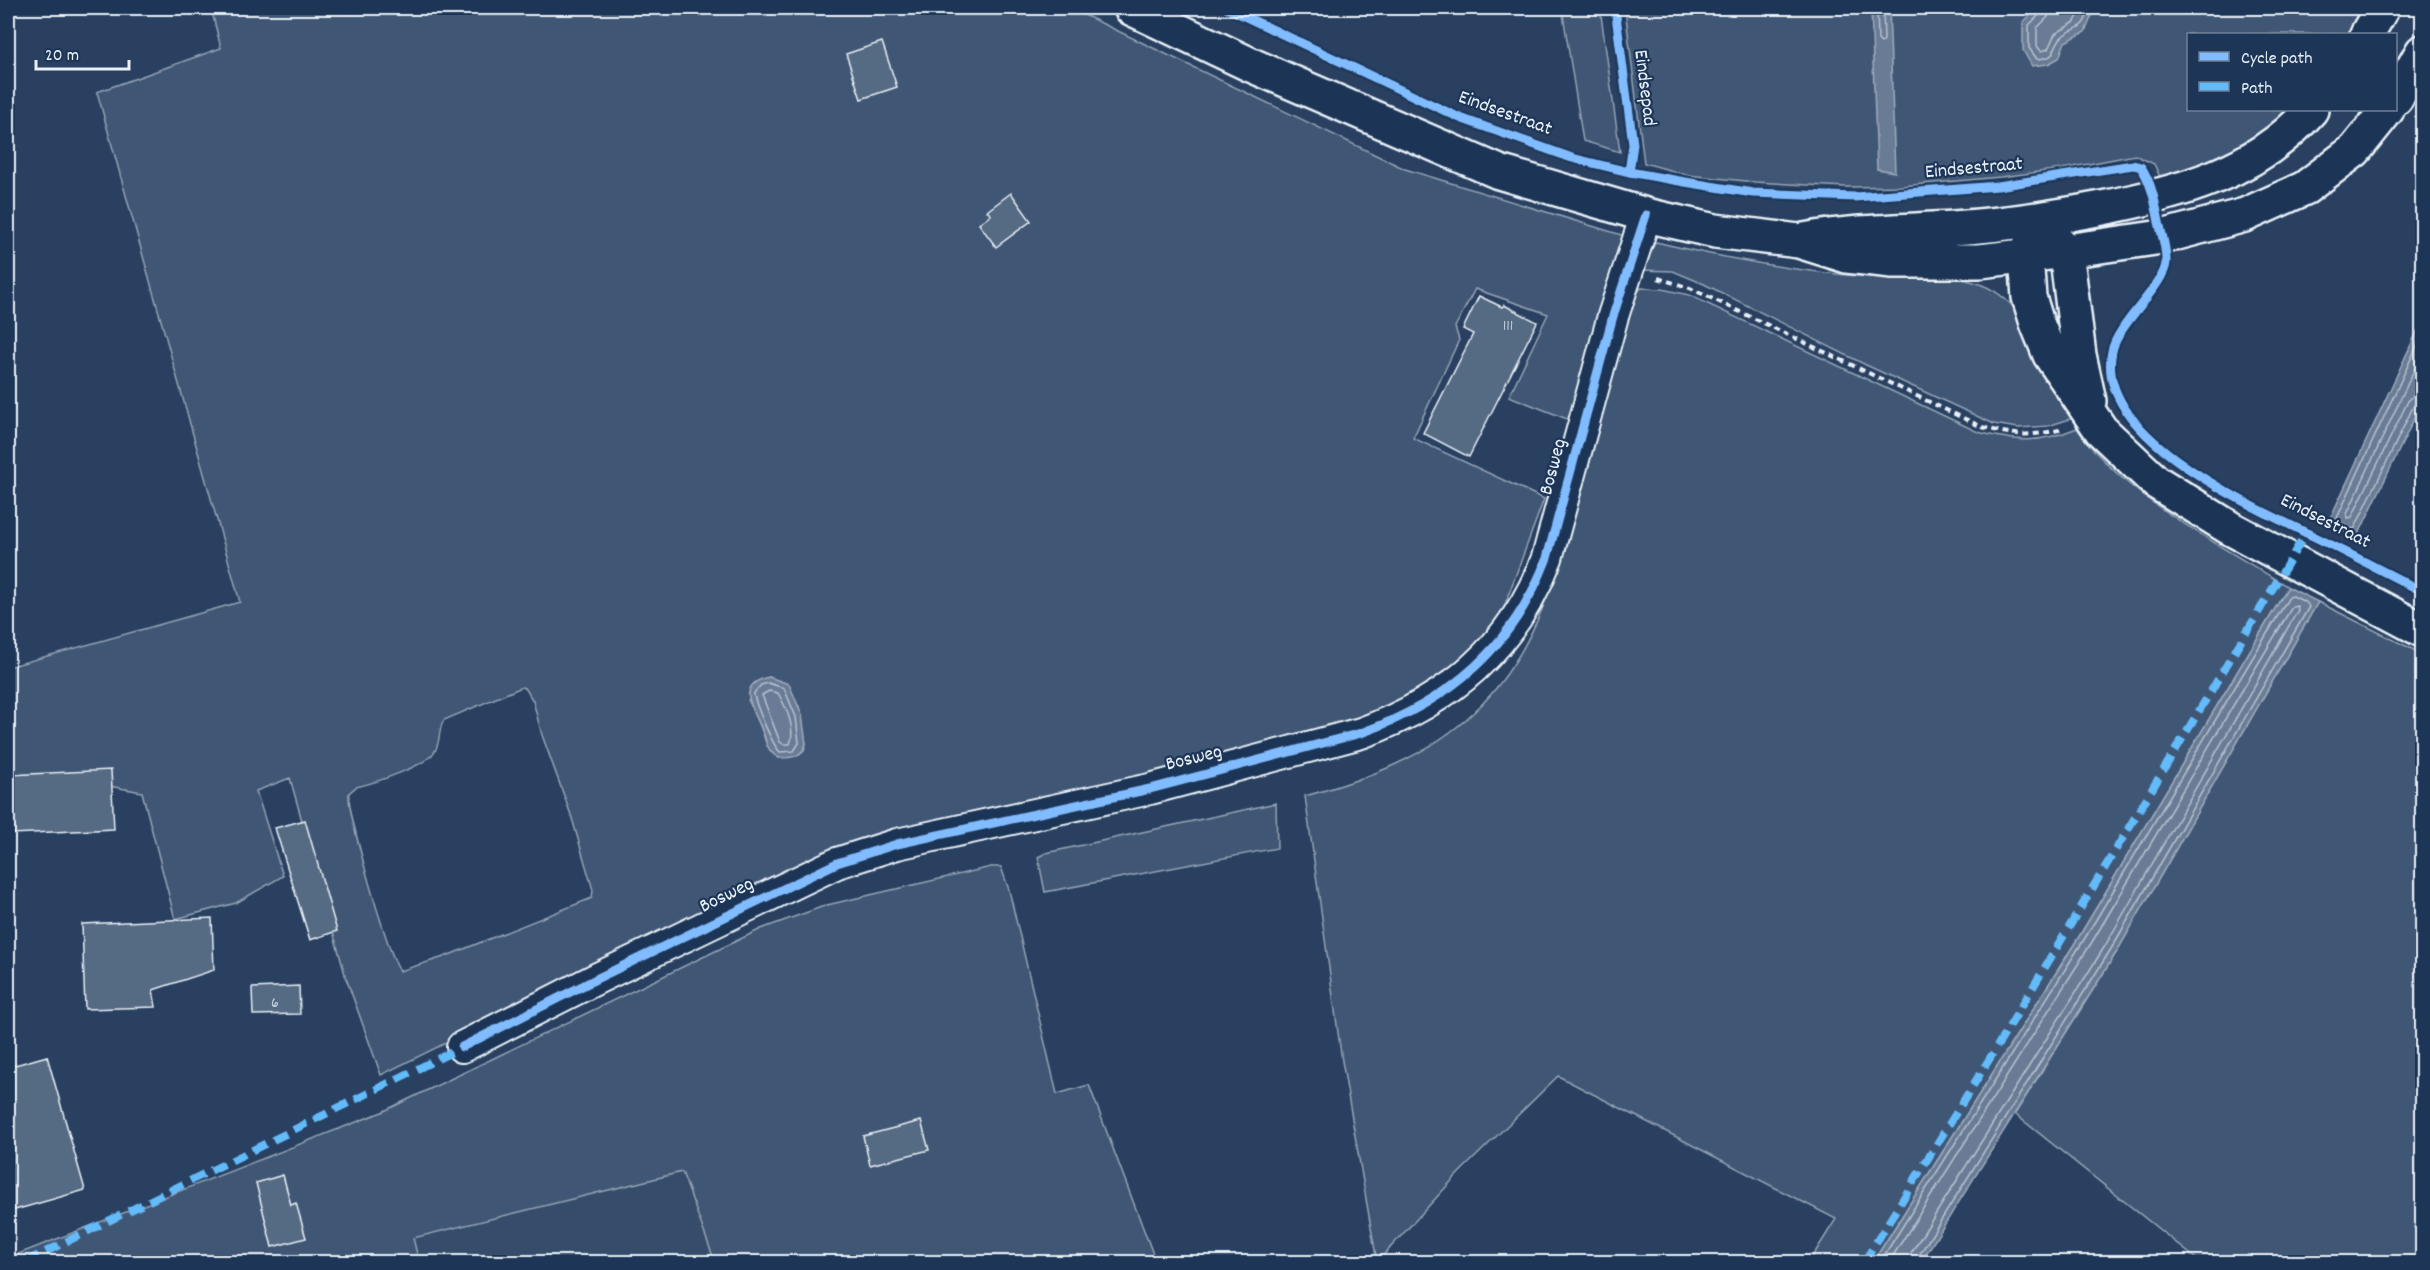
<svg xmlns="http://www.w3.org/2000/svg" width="2430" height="1270" viewBox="0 0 2430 1270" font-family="Dekko,sans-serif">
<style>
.built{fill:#364d6b}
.green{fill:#415774;stroke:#94a4b6;stroke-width:1.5;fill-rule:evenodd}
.water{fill:#6b7c95;stroke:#9dabbd;stroke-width:1.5}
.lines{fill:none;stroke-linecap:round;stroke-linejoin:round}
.shore{stroke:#b6c2d0;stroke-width:1.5}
.building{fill:#556a83;stroke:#e8f1f8;stroke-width:1.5}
.minor-casing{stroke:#e8f1f8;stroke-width:34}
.tertiary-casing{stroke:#e8f1f8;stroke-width:38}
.path{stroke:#e8f1f8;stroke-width:4;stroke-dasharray:6 4.5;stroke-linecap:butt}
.minor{stroke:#1d3557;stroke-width:30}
.tertiary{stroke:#1d3557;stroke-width:33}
.quiet{stroke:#63bbfa;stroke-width:8;stroke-dasharray:15 8;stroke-linecap:butt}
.cycleway-casing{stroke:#1d3557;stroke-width:13}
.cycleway{stroke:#80bcff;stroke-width:9}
.labels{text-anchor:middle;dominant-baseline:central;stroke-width:4.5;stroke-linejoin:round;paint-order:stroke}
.number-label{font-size:16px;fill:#c3cfdb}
.street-label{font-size:20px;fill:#e8f1f8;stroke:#1d3557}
</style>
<rect width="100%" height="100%" fill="#294061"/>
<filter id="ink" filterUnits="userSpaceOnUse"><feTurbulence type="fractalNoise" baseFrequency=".0167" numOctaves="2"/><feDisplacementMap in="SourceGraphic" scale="12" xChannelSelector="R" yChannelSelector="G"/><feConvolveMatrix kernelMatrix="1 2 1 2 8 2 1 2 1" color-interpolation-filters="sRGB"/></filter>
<g filter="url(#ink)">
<!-- built -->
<path class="built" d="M682 1172 715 1262H419L412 1238Z"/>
<!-- green -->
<path class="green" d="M211 8H336L347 13 376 8H1070L1405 169 1625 236 1572 421 1509 396 1548 314 1475 289 1455 327 1459 340 1413 438 1544 499 1504 607 1496 622 1455 675 1384 718 1032 808 620 957 381 1075 346 978 290 778 256 791 283 876 236 903 175 919 142 792 103 785 10 784 8 819V667L240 602 97 92 221 48ZM769 677 799 706 806 744 804 750 797 756 767 746C762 730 756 714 748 700ZM522 687 526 689 533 701 542 735 571 815 593 890 592 898 444 957 400 971C389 958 346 809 349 793L356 787C374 783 427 766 435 751 441 741 438 728 444 720Z
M1562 8H1600L1620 152 1583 141Z
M1625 8H2366L2349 34H2188V110H2289C2252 143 2208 164 2161 179L2154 164 2135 155 2062 169 2000 177 1901 186 1846 187 1755 182 1688 175 1644 163Z
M1656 242C1727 259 1797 272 1870 277 1899 279 1939 273 1966 280 1988 285 2002 294 2016 310L2073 418 2048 426 2018 428 1994 424 1866 365 1704 284 1673 271 1638 270Z
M1641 288 1662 289 1689 295 1978 432C2018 442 2038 444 2077 428 2122 496 2219 544 2288 587L2080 935 1873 1262H1809L1836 1219 1558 1076 1459 1173 1377 1262 1342 1061 1305 796C1367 779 1427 757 1474 712 1542 648 1563 552 1586 466 1600 412 1615 358 1629 303Z
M2318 602 2422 654V1262H2200L2015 1114 2116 953Z
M1276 803 1277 848 1045 892 1038 857 1046 853Z
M991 867H1001L1009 890 1057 1094 1089 1085 1156 1262H715L682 1172 413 1238 419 1262H8V1258L382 1112 761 929 827 905Z"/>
<!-- water -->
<path class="water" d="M1871 8H1889L1895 172 1877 169Z
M2039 8H2095L2085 32 2065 42 2059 58 2048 64 2032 66 2023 50V22Z
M2422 321V402L2357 538 2328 523Z
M2288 587 2318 602 2116 953 1921 1262H1873L2080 935Z
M769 677 789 684 802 715 806 744C802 757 792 758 779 758 765 751 767 739 761 727 751 706 736 684 769 677Z"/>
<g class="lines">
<!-- shore -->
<path class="shore" d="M1877 8 1878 40 1881 43 1884 40 1883 8
M2043 8 2041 13 2029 25V48L2037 59C2059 57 2050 52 2060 39 2071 25 2084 35 2089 8
M2050 8 2048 17 2037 28V46L2041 51 2048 49 2055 34 2075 22 2081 8
M2422 335 2337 518 2338 522 2352 529 2355 528 2414 405 2422 401
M2422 353 2347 514 2348 518 2352 517 2408 401 2414 395 2422 393
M768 683 784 688 796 717 799 743 794 751 780 752C773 746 754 702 754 693L761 685Z
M769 691 778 693C786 707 796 728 790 744H783L780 742 762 695Z
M1880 1262 2085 938 2289 597 2293 596 2307 603 2309 607 2111 949 1918 1257 1917 1262
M1889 1262 2092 942 2292 607 2297 606 2298 610 2105 946 1911 1253 1909 1262"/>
</g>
<!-- building -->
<path class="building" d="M882 42 897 87 861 99 846 54Z
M1011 193 1031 221 996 247 979 224 991 215 987 211Z
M1479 296 1502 307 1504 305 1537 322 1469 457 1423 433 1473 334 1463 329Z
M111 770 114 829 12 834 9 775Z
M305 820 337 931 310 940 275 828Z
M212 918 214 970 153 990 156 1007 85 1009 82 924Z
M299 986 300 1014 253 1015 252 988Z
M47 1056 85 1190 8 1212V1067Z
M921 1121 929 1150 870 1165 863 1136Z
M283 1175 291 1205 296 1203 306 1238 272 1247 256 1183Z"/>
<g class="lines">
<defs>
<path id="minor" d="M462 1047 598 978 837 863 897 844 1150 789 1361 733C1450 701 1513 647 1547 558L1613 316 1646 215"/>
<path id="tertiary" d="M1131 8 1249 64 1499 172 1646 215 1715 231 1799 241 1847 256 1893 261H1980L2066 251 2162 237 2245 215 2305 188 2355 150 2387 110
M2367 34 2382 8
M2396 98 2422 52
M2039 220 2026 256 2029 297 2037 323 2050 355 2101 430 2156 482 2230 528 2422 630
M2051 235 2066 251 2079 355 2089 401
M1804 240C1854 231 1903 231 1953 228 2002 225 2050 218 2097 209 2176 194 2256 173 2311 110"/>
</defs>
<!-- minor casing -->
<use href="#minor" class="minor-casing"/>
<!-- tertiary casing -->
<use href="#tertiary" class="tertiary-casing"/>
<!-- path -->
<path class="path" d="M1658 278 1690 288 1982 427C2016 436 2029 437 2063 429"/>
<!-- minor -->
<use href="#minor" class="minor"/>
<!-- tertiary -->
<use href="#tertiary" class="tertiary"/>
<!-- quiet -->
<path class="quiet" d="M25 1262 462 1047
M1864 1262 2006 1032 2306 533"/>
<defs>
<path id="cycleway" d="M1227 8 1460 118 1572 158 1629 172 1685 182 1753 193 1855 197 1998 186 2133 165 2141 167C2152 184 2155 202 2159 222 2162 235 2167 250 2166 263 2164 286 2118 323 2112 351 2093 436 2253 507 2313 536 2350 554 2386 573 2422 591
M1615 8 1633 144 1629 172
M462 1047 598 978 837 863 897 844 1150 789 1361 733C1450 701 1513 647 1547 558L1613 316 1646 215"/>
</defs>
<!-- cycleway casing -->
<use href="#cycleway" class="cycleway-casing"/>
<!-- cycleway -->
<use href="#cycleway" class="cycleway"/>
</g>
</g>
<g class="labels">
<!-- number labels -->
<g class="number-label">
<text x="1508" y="326">111</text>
<text x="275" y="1003">6</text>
</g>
<!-- street labels -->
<g class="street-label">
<text transform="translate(1644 88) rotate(83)">Eindsepad</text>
<text transform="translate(1505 114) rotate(20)">Eindsestraat</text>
<text transform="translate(1974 169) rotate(-5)">Eindsestraat</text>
<text transform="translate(1554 467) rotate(-75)">Bosweg</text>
<text transform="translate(2325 522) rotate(27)">Eindsestraat</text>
<text transform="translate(1194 759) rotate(-14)">Bosweg</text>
<text transform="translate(727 896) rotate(-26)">Bosweg</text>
</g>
</g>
<!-- margin -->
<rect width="2430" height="1270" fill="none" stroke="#1d3557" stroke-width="30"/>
<rect x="15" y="15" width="2400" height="1240" fill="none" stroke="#e8f1f8" stroke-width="2" filter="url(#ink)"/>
<!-- legend -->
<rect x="2187" y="33" width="210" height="78" fill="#1d3557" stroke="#6e8097" stroke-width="1.5"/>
<rect x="2199" y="52" width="30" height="9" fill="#80bcff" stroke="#6e8097" stroke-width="1.5"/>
<text x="2241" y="63" font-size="18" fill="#e8f1f8">Cycle path</text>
<rect x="2199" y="82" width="30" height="9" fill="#63bbfa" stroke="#6e8097" stroke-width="1.5"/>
<text x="2241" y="93" font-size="18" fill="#e8f1f8">Path</text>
<!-- scale -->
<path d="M36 60v9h93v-9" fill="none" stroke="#e8f1f8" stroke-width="3"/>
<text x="45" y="60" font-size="18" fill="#e8f1f8" stroke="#1d3557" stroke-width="4.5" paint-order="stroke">20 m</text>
</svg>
